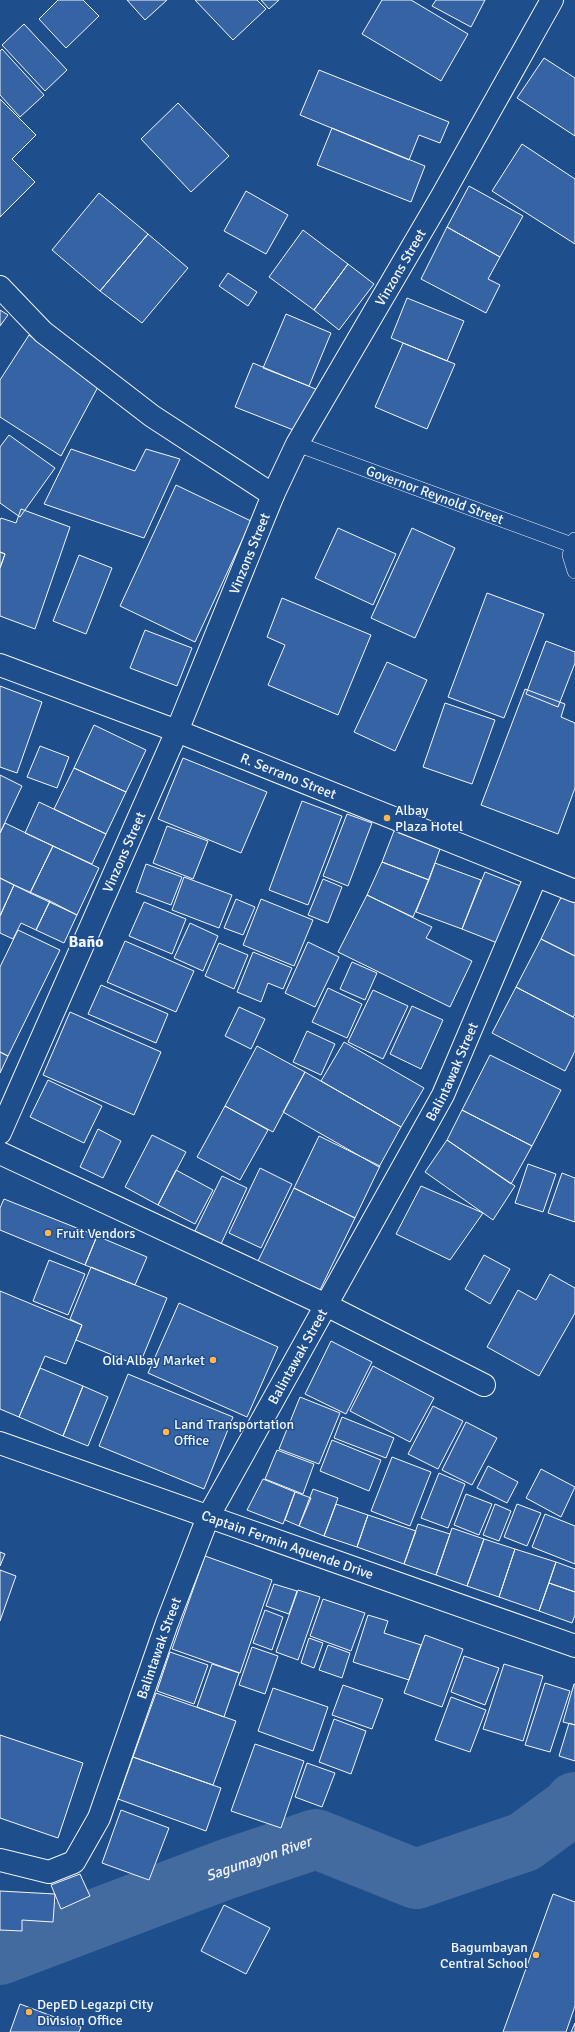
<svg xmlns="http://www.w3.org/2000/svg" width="575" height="2032" viewBox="0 0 575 2032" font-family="Signika,sans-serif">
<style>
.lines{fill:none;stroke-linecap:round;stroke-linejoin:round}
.river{stroke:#446ba0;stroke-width:60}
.building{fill:#3563a3;stroke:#f2f6ff}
.service-casing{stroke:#f2f6ff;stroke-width:16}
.minor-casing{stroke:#f2f6ff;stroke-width:24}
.primary-casing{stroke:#f2f6ff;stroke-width:24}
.service{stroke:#1f4e8c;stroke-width:15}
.minor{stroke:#1f4e8c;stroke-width:22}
.primary{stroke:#1f4e8c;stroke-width:22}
.poi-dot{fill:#ffb74d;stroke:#1f4e8c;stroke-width:1.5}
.labels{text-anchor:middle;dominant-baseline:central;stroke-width:3;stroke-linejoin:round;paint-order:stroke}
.street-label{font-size:14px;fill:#f2f6ff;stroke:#1f4e8c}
.poi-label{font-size:14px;fill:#f2f6ff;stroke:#1f4e8c;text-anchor:start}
.water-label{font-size:15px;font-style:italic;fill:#f2f6ff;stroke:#1f4e8c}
.quarter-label{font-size:16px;font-weight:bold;fill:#f2f6ff;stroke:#1f4e8c}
</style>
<rect width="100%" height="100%" fill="#1f4e8c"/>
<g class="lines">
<!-- river -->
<path class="river" id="s1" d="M0 1955 224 1870 316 1839 416 1879 524 1842 573 1806 575 1802"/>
</g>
<!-- building -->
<path class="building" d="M58 0H83L99 16 66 48 39 19Z
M127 0H167L145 20Z
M195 0H257L266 9 233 40Z
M261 0H279L269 9Z
M382 0H411L468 34 441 81 362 34Z
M436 0H485L471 27 432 6Z
M24 24 67 70 45 91 2 45Z
M2 49 44 95 20 117 0 95V51Z
M544 58 575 78V136L517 98Z
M319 70 449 122 440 143 419 135 409 160 300 115Z
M0 99 36 135 12 159 35 182 0 217Z
M178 103 229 156 191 192 141 139Z
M332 128 425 166 411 202 317 165Z
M522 144 575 179V244L492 191Z
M469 186 523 216 500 257 447 227Z
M246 191 288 215 266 254 224 231Z
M99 193 148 234 100 291 52 250Z
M447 227 500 257 488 279 500 285 486 313 421 279Z
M303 230 348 264 314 310 269 277Z
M148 234 188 268 142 323 100 291Z
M348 264 374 284 339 330 314 310Z
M228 273 257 292 248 306 219 286Z
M407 298 464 321 447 361 391 338Z
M0 310 8 315 0 326Z
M286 314 331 333 309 386 263 368Z
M29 335 99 385 61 456 0 417V380Z
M403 343 455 364 427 429 375 407Z
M253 363 318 390 301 433 235 407Z
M9 435 55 468 20 517 0 503V447Z
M71 449 135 471 146 449 180 459 144 538 44 504Z
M176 485 251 521 195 642 120 606Z
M21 509 70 527 35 629 0 616V568L5 554 0 552V520L1 518 16 523Z
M338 528 396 554 373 605 315 578Z
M412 528 455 548 415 638 371 618Z
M0 552 5 554 0 568Z
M79 555 112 568 86 634 53 621Z
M487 593 544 614 504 718 448 697Z
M282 598 371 635 338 715 268 685 285 645 267 637Z
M145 630 192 648 177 686 130 668Z
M546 641 575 652V663L558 707 526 694Z
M387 662 427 680 395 751 354 732Z
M0 686 42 702 17 773 0 767Z
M525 689 565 704 561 717 575 723V788L558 834 481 805Z
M445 703 495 720 472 784 423 767Z
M94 725 146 750 126 792 74 768Z
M40 746 69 757 57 788 27 777Z
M183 758 267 792 241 853 158 819Z
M74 768 126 792 106 834 54 809Z
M0 775 22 786 0 833Z
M302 801 342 816 308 905 269 890Z
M39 802 106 834 92 864 25 833Z
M347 814 372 823 348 886 323 876Z
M5 823 53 846 30 893 0 878V833Z
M167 826 208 841 193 879 153 863Z
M394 831 440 849 429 880 382 862Z
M53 846 99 868 77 915 30 893Z
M382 862 429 880 413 917 367 895Z
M435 863 481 880 462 929 416 912Z
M146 864 182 877 171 905 136 892Z
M485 872 523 887 500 944 462 929Z
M184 877 232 895 219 928 172 910Z
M0 878 14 885 0 916Z
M323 879 342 887 328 923 308 915Z
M14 885 50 901 36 930 21 923 13 939 0 933V916Z
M564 891 575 896V956L541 939Z
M367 895 432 927 426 938 472 961 450 1007 338 952Z
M236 899 255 907 243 935 224 928Z
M261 899 313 920 294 966 243 945Z
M50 901 77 915 64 943 36 930Z
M144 902 186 919 172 954 129 936Z
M190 923 218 936 203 971 174 958Z
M18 930 60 950 8 1056 0 1052V967Z
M541 939 575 956V1014L573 1017 516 987Z
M125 941 194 971 176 1012 107 982Z
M308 942 339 957 315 1007 285 993Z
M219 943 248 955 234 989 205 976Z
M253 952 292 968 283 989 268 983 261 1002 237 992Z
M352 962 377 973 365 1000 340 989Z
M101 985 168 1014 156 1043 88 1014Z
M516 987 575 1018V1051L565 1071 492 1033Z
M328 988 362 1004 347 1038 312 1022Z
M373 990 408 1006 383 1059 348 1042Z
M412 1006 443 1020 421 1069 390 1054Z
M239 1007 265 1019 251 1049 225 1036Z
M70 1012 161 1052 134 1115 43 1075Z
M307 1031 335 1044 321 1075 293 1062Z
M344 1042 424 1088 401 1127 321 1081Z
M257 1046 305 1072 273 1132 225 1106Z
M0 1052 8 1056 0 1073Z
M490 1055 561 1090 532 1146 462 1110Z
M305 1072 401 1127 379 1167 283 1112Z
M48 1080 102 1106 84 1143 30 1117Z
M225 1106 268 1130 240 1180 197 1157Z
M462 1110 532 1146 511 1184 447 1140Z
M98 1129 121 1141 103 1178 80 1167Z
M152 1135 186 1152 158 1205 125 1187Z
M319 1136 380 1166 355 1218 294 1188Z
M447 1140 515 1186 493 1220 425 1172Z
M528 1164 556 1174 543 1212 515 1203Z
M260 1168 292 1184 261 1248 229 1233Z
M176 1170 213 1190 195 1224 158 1205Z
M562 1173 575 1178V1222L548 1213Z
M222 1176 247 1188 221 1244 195 1231Z
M421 1186 483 1213 450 1260 396 1234Z
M294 1188 355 1218 320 1290 258 1261Z
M4 1199 97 1236 85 1265 0 1230V1208Z
M97 1236 147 1257 135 1285 85 1265Z
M484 1255 510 1269 490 1304 465 1289Z
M49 1260 85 1274 68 1315 33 1301Z
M91 1267 167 1298 139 1366 76 1340 82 1325 70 1319Z
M550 1274 575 1288V1313L539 1376 487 1347 518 1290 536 1300Z
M0 1291 82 1325 66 1364 45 1356 19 1417 0 1409Z
M179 1303 278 1347 247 1417 148 1373Z
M331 1341 372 1362 346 1414 305 1394Z
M373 1366 434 1398 410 1442 350 1411Z
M40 1368 83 1386 63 1436 19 1417Z
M128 1374 233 1417 204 1489 99 1446Z
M83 1386 108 1397 88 1446 63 1436Z
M300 1397 340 1413 319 1464 279 1449Z
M433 1406 463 1421 438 1469 408 1454Z
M342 1417 394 1438 386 1458 334 1438Z
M466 1422 497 1438 472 1485 442 1470Z
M332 1440 381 1460 369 1491 320 1471Z
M277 1450 314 1464 303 1494 265 1479Z
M392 1457 431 1472 410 1526 371 1511Z
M488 1466 518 1482 507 1503 477 1488Z
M541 1469 575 1487 561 1517 526 1498Z
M439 1473 465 1484 448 1528 421 1518Z
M263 1479 295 1492 283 1524 247 1510Z
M313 1489 338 1498 324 1536 299 1526Z
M295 1492 311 1498 299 1526 285 1520Z
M466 1494 492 1504 479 1535 454 1525Z
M336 1504 368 1515 357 1547 324 1536Z
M495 1504 511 1511 499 1541 483 1535Z
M517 1504 541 1513 527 1546 504 1537Z
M545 1514 575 1526V1564L532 1547Z
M368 1515 416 1531 404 1564 357 1547Z
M418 1524 450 1534 436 1575 404 1564Z
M452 1528 484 1539 467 1586 436 1575Z
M484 1539 515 1549 499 1597 467 1586Z
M515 1549 556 1562 539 1611 499 1597Z
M0 1552 5 1554 0 1566Z
M205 1556 272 1580 240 1673 172 1649Z
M556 1562 575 1569V1592L549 1583Z
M0 1570 16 1576 0 1621Z
M549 1583 575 1592V1615L572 1623 539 1611Z
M274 1584 297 1591 289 1614 266 1606Z
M298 1590 320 1597 298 1660 276 1652Z
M323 1599 365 1613 351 1651 310 1636Z
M265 1610 283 1617 272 1650 253 1643Z
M368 1615 388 1621 384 1633 421 1645 409 1680 353 1662Z
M425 1635 463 1649 442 1707 404 1693Z
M309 1638 323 1643 314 1668 301 1663Z
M328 1645 350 1653 342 1678 319 1670Z
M252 1647 278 1656 265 1694 239 1685Z
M170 1652 208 1665 194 1704 157 1691Z
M464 1656 499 1668 485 1705 451 1692Z
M212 1664 239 1673 224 1717 197 1707Z
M504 1664 543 1676 523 1741 483 1729Z
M545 1683 570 1691 550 1752 525 1745Z
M574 1684H575V1725L563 1722Z
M343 1685 383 1699 372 1729 332 1715Z
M273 1688 328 1707 313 1751 258 1731Z
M156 1693 236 1721 213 1785 133 1757Z
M451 1697 486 1710 470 1752 435 1740Z
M334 1719 366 1731 351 1774 319 1762Z
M569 1723 575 1725V1761L559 1756Z
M0 1735 83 1763 58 1838 0 1818Z
M255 1744 304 1761 281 1828 231 1811Z
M133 1757 221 1788 206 1831 118 1799Z
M307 1763 335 1773 322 1807 295 1797Z
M121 1810 169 1828 149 1880 102 1863Z
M80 1874 90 1896 61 1909 51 1885Z
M0 1891 55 1894 53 1922 22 1920V1931L0 1930Z
M553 1894 575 1902V2006L566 2032H503Z
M224 1905 270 1928 246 1974 201 1951Z
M20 2004 81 2027 79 2032H10Z
M575 2023V2032H571Z"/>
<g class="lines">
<defs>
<g id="service">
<path id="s2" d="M297 444 572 545"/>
<path d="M575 540 570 555 575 571"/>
</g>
<g id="minor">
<path d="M0 287 43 332 152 416 273 495"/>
<path id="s3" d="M0 665 177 731 575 891"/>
<path id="s4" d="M0 1133 177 731 273 495 297 444 442 196 552 0"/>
<path d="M0 1153 326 1305 484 1385"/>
<path id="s5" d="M0 1860 49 1872 74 1862 99 1818 167 1623 208 1517 443 1095 536 876"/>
</g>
<g id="primary">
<path id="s6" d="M0 1443 575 1646"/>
</g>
</defs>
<!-- service casing -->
<use href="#service" class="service-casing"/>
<!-- minor casing -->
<use href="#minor" class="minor-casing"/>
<!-- primary casing -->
<use href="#primary" class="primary-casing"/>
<!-- service -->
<use href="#service" class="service"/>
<!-- minor -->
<use href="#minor" class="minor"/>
<!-- primary -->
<use href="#primary" class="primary"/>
</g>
<!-- markers -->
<g class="poi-dot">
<circle cx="387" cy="818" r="4"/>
<circle cx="48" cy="1233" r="4"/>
<circle cx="213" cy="1360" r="4"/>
<circle cx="166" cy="1432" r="4"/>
<circle cx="536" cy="1955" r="4"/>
<circle cx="29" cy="2012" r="4"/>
</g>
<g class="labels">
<!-- street labels -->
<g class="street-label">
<text stroke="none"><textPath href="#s4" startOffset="955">Vinzons Street</textPath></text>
<text stroke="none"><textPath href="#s2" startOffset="147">Governor Reynold Street</textPath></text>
<text stroke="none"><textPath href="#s4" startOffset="631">Vinzons Street</textPath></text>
<text stroke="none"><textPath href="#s3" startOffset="309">R. Serrano Street</textPath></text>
<text stroke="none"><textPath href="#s4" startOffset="307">Vinzons Street</textPath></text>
<text stroke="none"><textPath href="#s5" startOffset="956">Balintawak Street</textPath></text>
<text stroke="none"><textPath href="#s5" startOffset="632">Balintawak Street</textPath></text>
<text stroke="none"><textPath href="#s6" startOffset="305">Captain Fermin Aquende Drive</textPath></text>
<text stroke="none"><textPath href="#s5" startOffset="308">Balintawak Street</textPath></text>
</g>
<!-- poi labels -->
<g class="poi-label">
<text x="395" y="810">Albay<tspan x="395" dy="16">Plaza Hotel</tspan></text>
<text x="56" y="1233">Fruit Vendors</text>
<text x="205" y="1360" text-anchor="end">Old Albay Market</text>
<text x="174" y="1424">Land Transportation<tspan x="174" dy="16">Office</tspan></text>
<text x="528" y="1947" text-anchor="end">Bagumbayan<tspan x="528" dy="16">Central School</tspan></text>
<text x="37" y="2004">DepED Legazpi City<tspan x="37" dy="16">Division Office</tspan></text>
</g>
<!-- water labels -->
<g class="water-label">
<text stroke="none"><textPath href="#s1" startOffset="276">Sagumayon River</textPath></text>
</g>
<!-- quarter labels -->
<g class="quarter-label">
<text x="86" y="942">Baño</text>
</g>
</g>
</svg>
